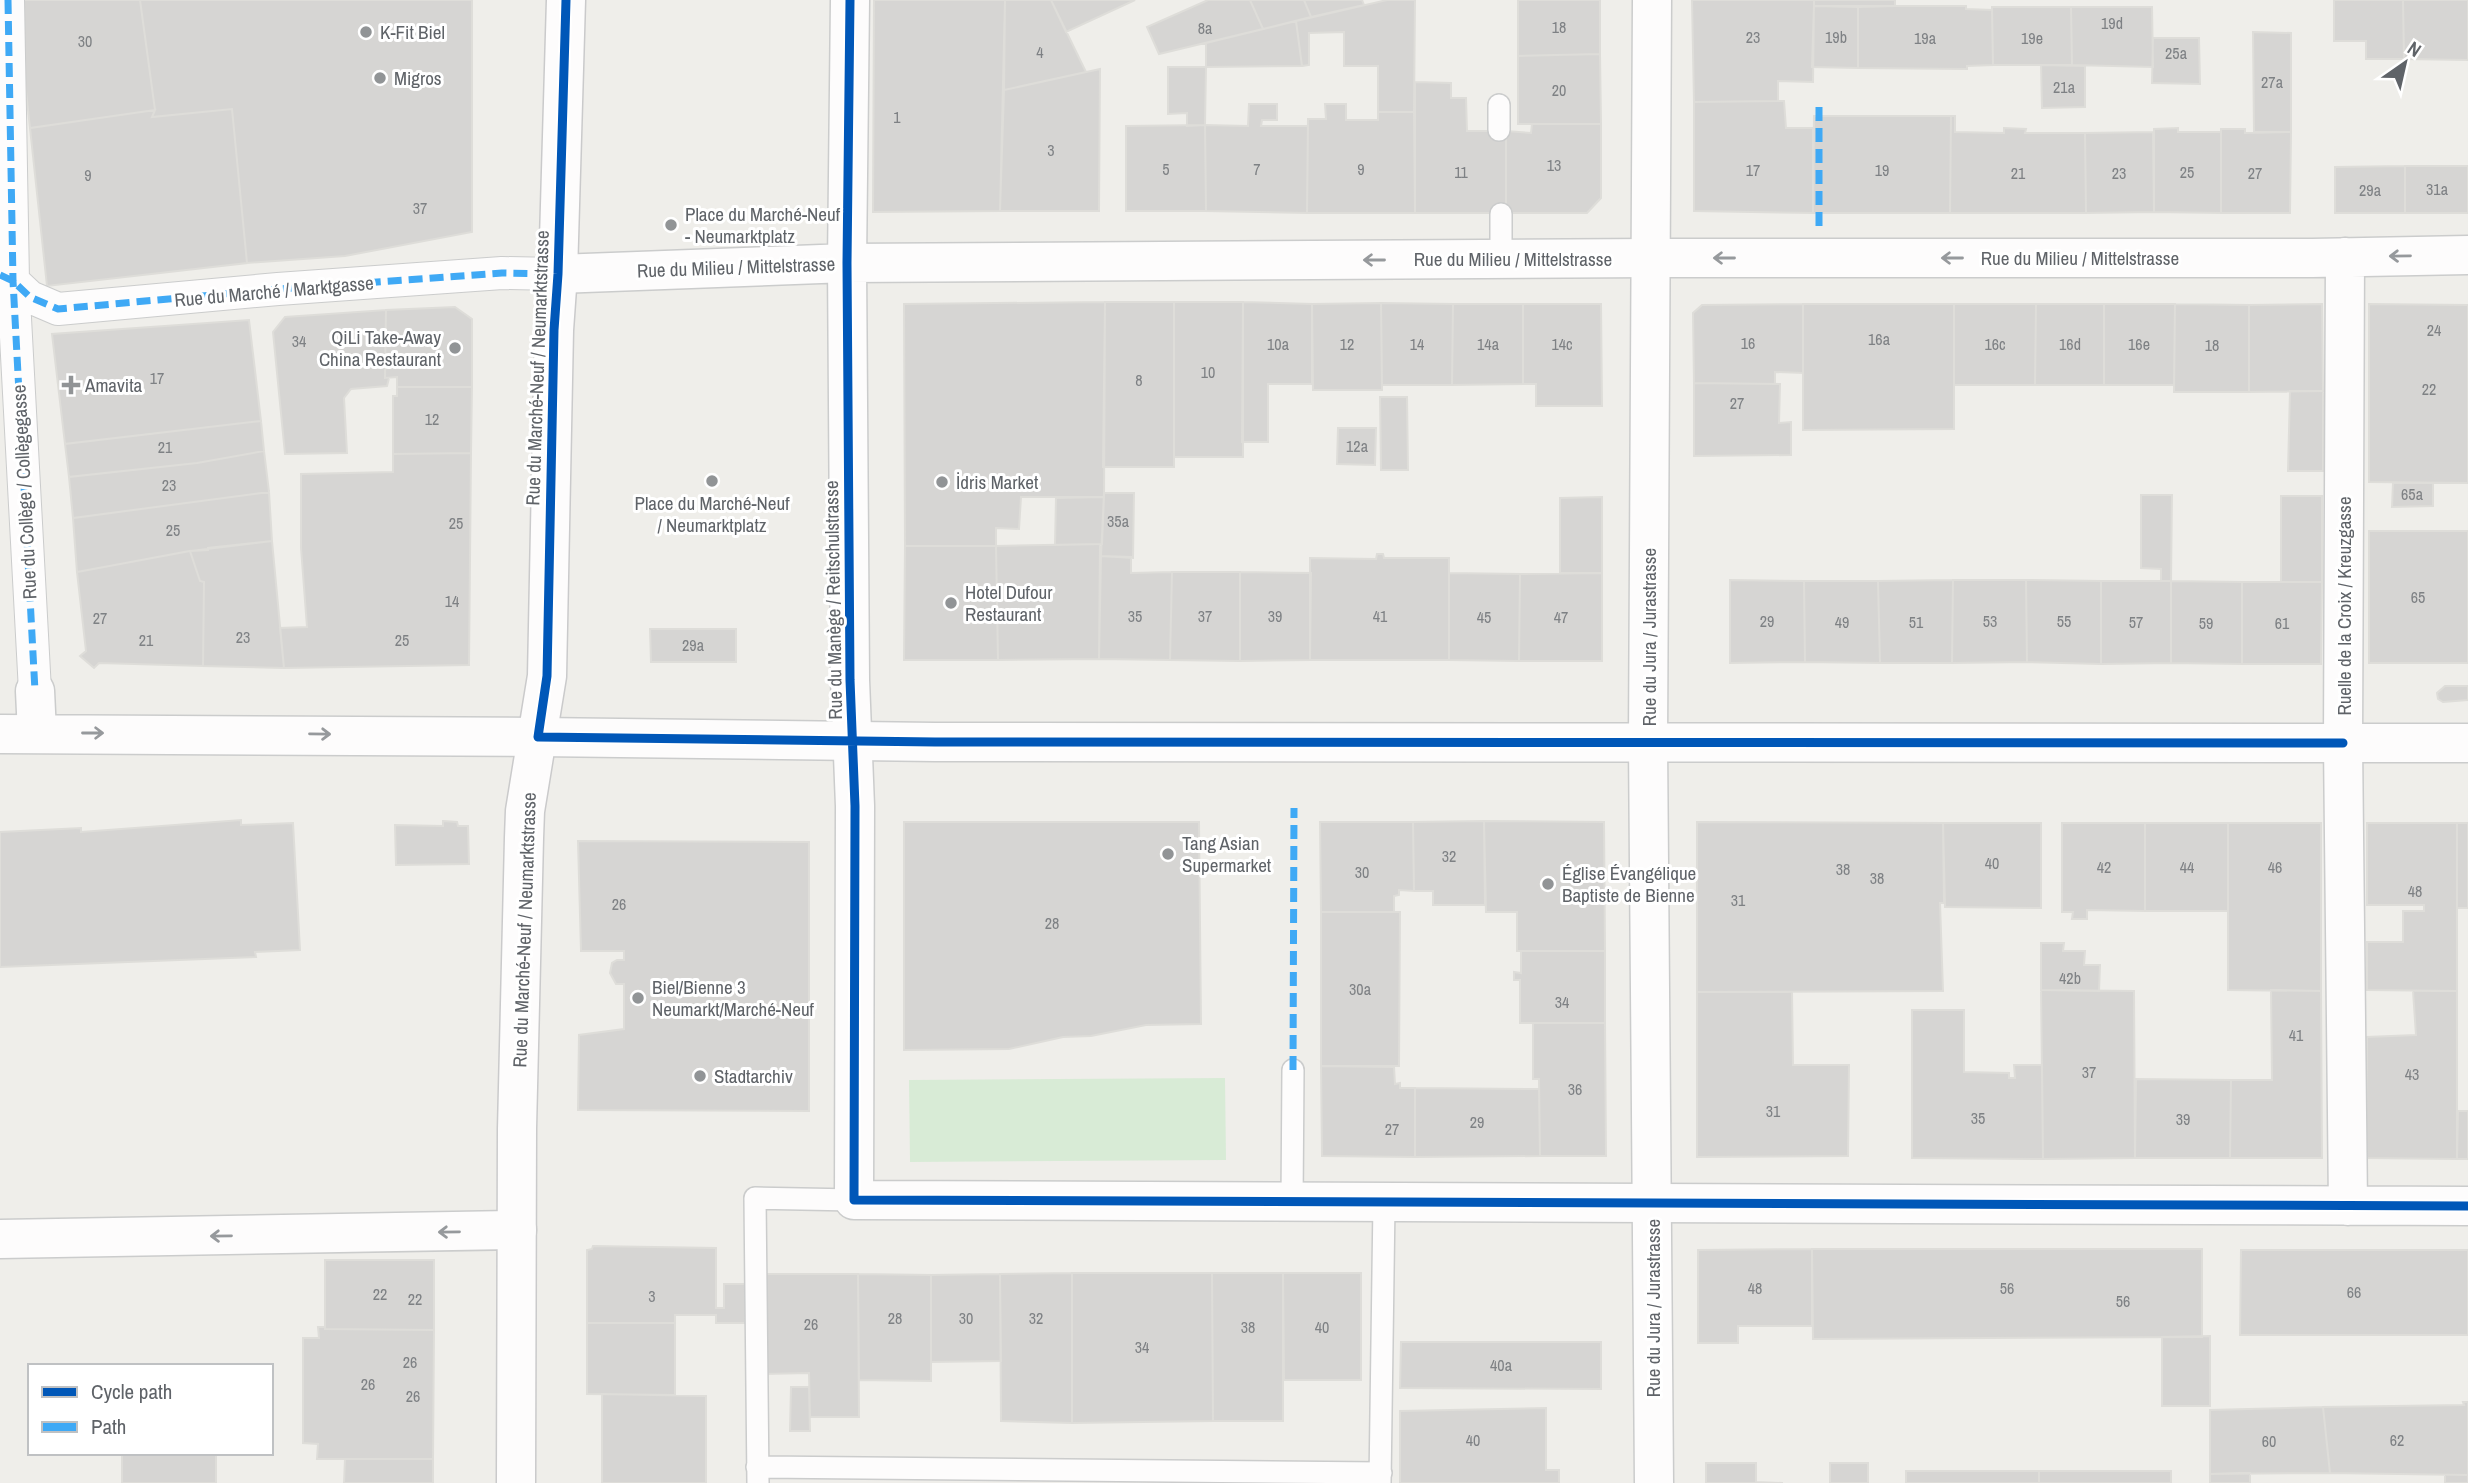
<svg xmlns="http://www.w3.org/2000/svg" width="2468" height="1483" viewBox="0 0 2468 1483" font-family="'Archivo Narrow',sans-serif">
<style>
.green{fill:#d8ebd6}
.building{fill:#d6d5d3;stroke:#deddd9;stroke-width:2}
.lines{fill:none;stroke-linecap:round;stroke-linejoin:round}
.service-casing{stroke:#cbcccc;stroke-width:24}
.pedestrian-casing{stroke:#cbcccc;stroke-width:34}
.minor-casing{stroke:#cbcccc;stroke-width:41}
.tertiary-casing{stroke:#cbcccc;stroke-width:41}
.secondary-casing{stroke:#cacacb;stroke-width:41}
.service{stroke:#fdfcfc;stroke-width:21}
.pedestrian{stroke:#fdfcfc;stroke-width:32}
.minor{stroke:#fdfcfc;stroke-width:38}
.tertiary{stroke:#fdfcfc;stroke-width:38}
.secondary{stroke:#fdfcfc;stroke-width:38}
.quiet{stroke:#3fa9f5;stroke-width:7;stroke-dasharray:14 7;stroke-linecap:butt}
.cycleway-casing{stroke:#fff;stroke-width:13}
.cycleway{stroke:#0057b8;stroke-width:9}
.oneway{stroke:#96999c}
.poi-dot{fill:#919496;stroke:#fff;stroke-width:2.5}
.labels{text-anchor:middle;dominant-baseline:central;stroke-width:6;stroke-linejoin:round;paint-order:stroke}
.number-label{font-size:16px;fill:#7e8184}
.poi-label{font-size:19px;fill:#5f6368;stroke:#fff;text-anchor:start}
.street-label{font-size:19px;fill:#5f6368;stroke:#fff}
</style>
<rect width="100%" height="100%" fill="#efeeea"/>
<!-- green -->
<path class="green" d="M1225 1078 1226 1160 910 1162 909 1080Z"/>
<!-- building -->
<path class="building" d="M22 0H140L155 110 30 128 25 82Z
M140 0H472V232L345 256 247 263 232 109 152 117 155 110Z
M874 0H1005L1000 211 873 212Z
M1005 0H1051L1086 72 1004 90Z
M1051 0H1135L1066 32Z
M1208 0H1250L1263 29 1159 54 1147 27Z
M1250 0H1304L1311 17 1263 29Z
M1304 0H1362L1364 5 1311 17Z
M1387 0H1415L1414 112H1378V66H1344V32L1309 33V65L1302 66 1296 21Z
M1518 0H1600V54L1518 56Z
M1692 0H1814L1813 82 1778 81V101L1694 102Z
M1814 0H1895V6H1814Z
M2334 0H2403L2404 59H2366V41H2334Z
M2403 0H2468V60L2404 59Z
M1814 6 1858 7V68L1812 67Z
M1895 6H1966V9L1992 10 1993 65 1967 66V69L1858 68V7Z
M1992 7H2071L2072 65H1993Z
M2071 7H2152L2153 67 2072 65Z
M1296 21 1302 66 1206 67V43Z
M2253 32 2291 33V132H2254Z
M2153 38H2199L2200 84 2152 83Z
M1600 54 1601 124H1518V56Z
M2041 65 2085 66V107L2042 108Z
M1168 67H1206L1205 125 1187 126V113L1168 114Z
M1100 69 1099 211H1000L1004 90Z
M1415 82 1451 83V98H1466L1467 131H1506V213H1415Z
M1778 101H1784L1786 128H1813V213L1694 211V102Z
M1249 104H1277V120H1262L1261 126H1308L1307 213 1206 211 1205 125 1248 126Z
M1325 104H1346V120H1378V112H1414L1415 213H1307L1308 119H1326Z
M232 109 247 263 47 286 30 128 155 110 152 117Z
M1814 116H1951L1950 213H1813Z
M1951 116H1955V132L2004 133V128L2026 129 2025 133H2085L2086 213H1950Z
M1532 124H1601V198L1587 213H1506V131L1531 133Z
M1205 125 1206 211H1126V126Z
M2178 128V132H2221V213L2154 212V129Z
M2221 129H2245V133L2291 132 2290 213H2221Z
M2153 132 2154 212 2086 213 2085 133Z
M2405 166V213H2335V167Z
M2405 166H2468V213H2405Z
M1105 302 1104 497H1021L1019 529 996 528V546H905L904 304Z
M1105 302H1174V467H1103Z
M1174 302H1243V457H1174Z
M1243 302 1312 304V384H1268V442H1242Z
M1381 303 1453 304 1452 385H1382Z
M1381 303 1382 390H1313L1312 304Z
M1453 304H1523V384L1452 385Z
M1523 304H1601L1602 406H1536V384H1523Z
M1803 304H1954V429L1803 430Z
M1803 304V373L1775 372V384L1694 383 1693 313 1702 305Z
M1954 304H2036L2035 385H1954Z
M2036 304H2104V385H2035Z
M2104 304H2175L2174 385H2104Z
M2175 304 2249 305V392H2174Z
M2322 304 2323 391 2249 392V305Z
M2369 304 2468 305V483L2369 482Z
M455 307 472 319V387H397V377L385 378 386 310Z
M386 310 385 378H389L387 386 351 389 344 398 347 453 285 454 273 332 285 317Z
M249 320 261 421 65 444 52 334Z
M1694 383 1780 384 1779 423 1791 422V455L1694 456Z
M397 387H472L471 453 393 454V396H397Z
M2290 391H2323V471H2288Z
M1380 397H1407L1408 470H1381Z
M261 421 264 451 197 463 69 477 65 444Z
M1338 428H1376L1375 465 1337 464Z
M264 451 269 492 73 518 69 477 197 463Z
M471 453 469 665 284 668 280 628 307 627 301 548V474L393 472V454Z
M2393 483H2433V506L2392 507Z
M269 492 272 541 208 548V550L190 551 77 572 73 518Z
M1104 493H1134L1133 558 1101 556Z
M2141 495H2172L2171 581H2161V569L2141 568Z
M2281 496H2322V582H2281Z
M1104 497 1102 544 1055 545 1056 498Z
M1602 497V573H1560V498Z
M2369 531H2468V663H2369Z
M272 541 284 668 203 666 204 582 200 581 190 551Z
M1100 544 1099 659 998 660 996 546Z
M905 546H996L998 660H904Z
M190 551 200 581 204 582 203 666 99 663 94 668 80 656 86 651 77 572Z
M1377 554H1383L1384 558H1449V660H1310V558L1376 559Z
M1101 556 1131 557V573L1172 572 1170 660 1099 659Z
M1172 572H1240V661L1170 660Z
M1240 572 1311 573 1310 660 1240 661Z
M1449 573 1520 574 1519 661 1449 660Z
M1602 573V661H1519L1520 574Z
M1730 580 1804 581 1805 662 1730 663Z
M1953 580 1952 663H1880L1878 581Z
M1953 580H2026L2027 662 1952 663Z
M2026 580 2101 581V664L2027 662Z
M1804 581H1878L1880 663 1805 662Z
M2101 581H2171V663L2101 664Z
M2171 581 2242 582V664L2171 663Z
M2242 582H2322L2321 664H2242Z
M650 629H736V662H651Z
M2445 686H2468V700L2443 702 2438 699 2437 693Z
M241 820V825L293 823 300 950 255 952 256 957 0 967V832L81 828V832Z
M443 821 457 822 458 826H468L469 864 396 865 395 825 443 826Z
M1484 821 1604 822 1605 951H1517V912H1486Z
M1484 821 1485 905H1433V891H1414L1413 822Z
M904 822H1199L1201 1024 1146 1025 1091 1036 1063 1037 1009 1049 904 1050Z
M1320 822H1413L1414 891 1399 890V895L1394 896V912H1321Z
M1697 822 1943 823 1944 903H1940L1943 991 1697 992Z
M1943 823H2041V908L1945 907Z
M2062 823H2145V911L2087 910V919H2072L2073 912H2062Z
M2145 823H2228V911H2145Z
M2228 823H2321V991L2228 990Z
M2367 823H2457V991L2367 990V942H2403V911H2424V905H2367Z
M2457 823H2468V908H2457Z
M578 841 809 842V1111L578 1110 579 1035 624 1029V984H616L610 973 612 963 617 960H624V951H581Z
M1321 912H1400L1399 1066H1321Z
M2041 943H2064L2063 951H2085L2084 965H2100L2099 991 2041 990Z
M1521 951H1605V1023H1520V980H1514V972L1521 973Z
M2041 990 2134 991 2135 1158 2043 1159Z
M2271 990 2321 991 2322 1158H2230L2231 1080H2272Z
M2413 991H2457V1159L2366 1158 2367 1037 2416 1035Z
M1697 992H1792L1793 1065H1849L1848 1156 1697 1157Z
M1912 1010H1964V1072L2009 1073V1078H2015L2014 1065H2042L2043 1159 1912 1158Z
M1533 1023H1605L1606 1156H1540L1539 1079H1533Z
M1321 1066 1394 1067 1395 1084 1400 1083V1088H1415V1157L1322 1156Z
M2136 1079 2231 1080 2230 1158H2135Z
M1415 1088 1539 1089 1540 1156 1415 1157Z
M2458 1111H2468V1159H2457Z
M593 1246 716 1248V1308H724V1284H745V1323H716V1315H675V1323H587V1250L592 1249Z
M1812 1249V1326H1738V1343H1698V1250Z
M1812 1249H2202V1337L1813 1339Z
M2241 1250H2468V1335H2240Z
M325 1260H434V1330L325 1329Z
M1072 1273H1212L1213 1421 1072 1423Z
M1072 1273V1423L1001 1421 1000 1274Z
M1212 1273H1283V1421H1213Z
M1283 1273H1361V1380H1284Z
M763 1274H858L859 1417H810L809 1373 764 1374Z
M858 1274 931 1275V1381L859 1380Z
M1000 1274 1001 1361 931 1362V1275Z
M587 1323H675V1395L587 1394Z
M318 1327H325V1329L434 1330 433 1459H317L318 1444 303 1443V1338H319Z
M2210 1336V1406H2162V1337Z
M1401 1342H1601V1389L1400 1388Z
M791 1387H809L810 1431H790Z
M602 1394 706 1396V1483H602Z
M2463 1402H2468V1475L2330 1473 2323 1407 2464 1405Z
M2323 1407 2330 1473 2210 1474V1410Z
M1546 1408V1470H1559V1483H1400V1411Z
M122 1453H216V1483H122Z
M345 1459H433V1483H344Z
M1706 1463H1756V1482L1783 1483H1706Z
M1830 1463H1868V1483H1830Z
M1906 1471H2039V1483H1906Z
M2039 1471H2171V1483H2039Z
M2250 1473V1483H2210V1474Z
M2445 1475H2468V1483H2445Z"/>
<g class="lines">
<defs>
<path id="service" d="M1499 105V130
M1501 214V259
M1292 1202 1293 1070
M757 1467 1381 1473
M758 1483 755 1198 854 1200
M1380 1483 1384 1203"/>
<path id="pedestrian" d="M8 0 13 281 35 691
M1 276 13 281 30 297 58 309 278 289 502 273 558 274"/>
<path id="minor" d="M850 0 847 263 850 680 855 806 854 1200 2468 1206
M2345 257 2343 743 2348 1206
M558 274 847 263 1652 258H2312L2468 255
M35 691 37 733
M0 734 538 737
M0 1239 517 1230"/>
<path id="tertiary" d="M1652 0 1648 742 1654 1483
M538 737 935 742 2468 743"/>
<path id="secondary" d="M516 1483 517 1129 524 838 525 811 547 676 554 330 558 274 566 0"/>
</defs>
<!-- service casing -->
<use href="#service" class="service-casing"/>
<!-- pedestrian casing -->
<use href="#pedestrian" class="pedestrian-casing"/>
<!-- minor casing -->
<use href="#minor" class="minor-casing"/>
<!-- tertiary casing -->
<use href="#tertiary" class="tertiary-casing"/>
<!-- secondary casing -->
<use href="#secondary" class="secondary-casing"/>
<!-- service -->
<use href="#service" class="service"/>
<!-- pedestrian -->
<use href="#pedestrian" class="pedestrian"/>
<!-- minor -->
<use href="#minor" class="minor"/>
<!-- tertiary -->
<use href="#tertiary" class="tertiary"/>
<!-- secondary -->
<use href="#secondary" class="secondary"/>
<!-- quiet -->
<path class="quiet" d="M8 0 13 281 35 691
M1819 226V100
M0 275 13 281 30 297 58 309 278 289 502 273 558 274
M1293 1070 1294 808"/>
<defs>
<path id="cycleway" d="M566 0 558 274 554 330 547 676 538 737 935 742 2343 743
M850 0 847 263 850 680 855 806 854 1200 2468 1206"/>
</defs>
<!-- cycleway casing -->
<use href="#cycleway" class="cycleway-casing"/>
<!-- cycleway -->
<use href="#cycleway" class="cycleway"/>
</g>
<!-- one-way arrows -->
<defs><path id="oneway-shaft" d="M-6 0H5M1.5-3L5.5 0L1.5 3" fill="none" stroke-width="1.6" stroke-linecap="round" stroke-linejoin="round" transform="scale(1.75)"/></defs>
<g class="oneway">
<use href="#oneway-shaft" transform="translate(2400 256) rotate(179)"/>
<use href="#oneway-shaft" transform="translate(1724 258) rotate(-180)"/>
<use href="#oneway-shaft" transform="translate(1952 258) rotate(-180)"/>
<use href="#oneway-shaft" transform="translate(1374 260) rotate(180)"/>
<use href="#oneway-shaft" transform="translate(93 733)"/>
<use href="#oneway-shaft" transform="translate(320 734) rotate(1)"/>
<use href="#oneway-shaft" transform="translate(449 1232) rotate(179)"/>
<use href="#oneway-shaft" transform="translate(221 1236) rotate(179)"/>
</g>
<!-- markers -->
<g class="poi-dot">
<circle cx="366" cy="32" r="7"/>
<circle cx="380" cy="78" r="7"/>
<circle cx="671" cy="225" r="7"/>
<circle cx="455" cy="348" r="7"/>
<path d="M67.5 374.5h7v7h7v7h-7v7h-7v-7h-7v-7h7z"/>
<circle cx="712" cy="481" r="7"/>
<circle cx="942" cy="482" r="7"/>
<circle cx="951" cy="603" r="7"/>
<circle cx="1168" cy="854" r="7"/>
<circle cx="1548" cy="884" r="7"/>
<circle cx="638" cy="998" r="7"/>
<circle cx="700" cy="1076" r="7"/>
</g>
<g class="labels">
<!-- number labels -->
<g class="number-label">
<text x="2112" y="23">19d</text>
<text x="1559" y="27">18</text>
<text x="1205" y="28">8a</text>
<text x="1753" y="37">23</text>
<text x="1836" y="37">19b</text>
<text x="1925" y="38">19a</text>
<text x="2032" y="38">19e</text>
<text x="85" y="41">30</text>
<text x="1040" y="52">4</text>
<text x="2176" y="53">25a</text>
<text x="2272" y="82">27a</text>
<text x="2064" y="87">21a</text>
<text x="1559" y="90">20</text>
<text x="897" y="117">1</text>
<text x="1051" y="150">3</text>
<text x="1554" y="165">13</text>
<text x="1166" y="169">5</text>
<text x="1257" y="169">7</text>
<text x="1361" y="169">9</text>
<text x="1753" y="170">17</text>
<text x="1882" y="170">19</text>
<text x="1461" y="172">11</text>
<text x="2187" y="172">25</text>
<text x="2018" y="173">21</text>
<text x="2119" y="173">23</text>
<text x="2255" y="173">27</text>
<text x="88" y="175">9</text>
<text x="2437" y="189">31a</text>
<text x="2370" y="190">29a</text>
<text x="420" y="208">37</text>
<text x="2434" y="330">24</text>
<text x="1879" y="339">16a</text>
<text x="299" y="341">34</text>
<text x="1748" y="343">16</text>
<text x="1278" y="344">10a</text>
<text x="1347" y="344">12</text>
<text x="1417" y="344">14</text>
<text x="1488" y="344">14a</text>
<text x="1562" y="344">14c</text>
<text x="1995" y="344">16c</text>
<text x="2070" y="344">16d</text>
<text x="2139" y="344">16e</text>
<text x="2212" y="345">18</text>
<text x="1208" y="372">10</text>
<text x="157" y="378">17</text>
<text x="1139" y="380">8</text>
<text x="2429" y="389">22</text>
<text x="1737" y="403">27</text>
<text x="432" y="419">12</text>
<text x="1357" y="446">12a</text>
<text x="165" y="447">21</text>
<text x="169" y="485">23</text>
<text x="2412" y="494">65a</text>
<text x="1118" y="521">35a</text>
<text x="456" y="523">25</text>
<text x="173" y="530">25</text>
<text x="2418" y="597">65</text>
<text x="452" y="601">14</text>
<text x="1135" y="616">35</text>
<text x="1205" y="616">37</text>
<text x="1275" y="616">39</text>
<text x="1380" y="616">41</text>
<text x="1484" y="617">45</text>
<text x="1561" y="617">47</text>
<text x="100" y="618">27</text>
<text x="1767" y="621">29</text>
<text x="1990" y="621">53</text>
<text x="2064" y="621">55</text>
<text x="1842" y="622">49</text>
<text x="1916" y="622">51</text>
<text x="2136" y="622">57</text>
<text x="2206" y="623">59</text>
<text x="2282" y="623">61</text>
<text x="243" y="637">23</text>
<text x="146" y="640">21</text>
<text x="402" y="640">25</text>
<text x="693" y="645">29a</text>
<text x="1449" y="856">32</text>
<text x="1992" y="863">40</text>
<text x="2104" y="867">42</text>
<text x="2187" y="867">44</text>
<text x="2275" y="867">46</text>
<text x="1843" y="869">38</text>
<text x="1362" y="872">30</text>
<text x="1877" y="878">38</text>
<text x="2415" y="891">48</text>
<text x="1738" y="900">31</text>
<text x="619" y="904">26</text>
<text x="1052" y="923">28</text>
<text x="2070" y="978">42b</text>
<text x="1360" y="989">30a</text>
<text x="1562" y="1002">34</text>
<text x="2296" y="1035">41</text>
<text x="2089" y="1072">37</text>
<text x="2412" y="1074">43</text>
<text x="1575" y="1089">36</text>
<text x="1773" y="1111">31</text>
<text x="1978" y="1118">35</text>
<text x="2183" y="1119">39</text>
<text x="1477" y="1122">29</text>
<text x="1392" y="1129">27</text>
<text x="1755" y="1288">48</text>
<text x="2007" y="1288">56</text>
<text x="2354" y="1292">66</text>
<text x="380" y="1294">22</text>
<text x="652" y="1296">3</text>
<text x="415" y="1299">22</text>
<text x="2123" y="1301">56</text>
<text x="895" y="1318">28</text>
<text x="966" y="1318">30</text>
<text x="1036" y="1318">32</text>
<text x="811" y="1324">26</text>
<text x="1248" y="1327">38</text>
<text x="1322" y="1327">40</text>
<text x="1142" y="1347">34</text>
<text x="410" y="1362">26</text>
<text x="1501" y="1365">40a</text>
<text x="368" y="1384">26</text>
<text x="413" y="1396">26</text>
<text x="1473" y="1440">40</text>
<text x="2397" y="1440">62</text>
<text x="2269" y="1441">60</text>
</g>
<!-- poi labels -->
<g class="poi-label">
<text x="380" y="32">K-Fit Biel</text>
<text x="394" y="78">Migros</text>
<text x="685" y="214">Place du Marché-Neuf<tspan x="685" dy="22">- Neumarktplatz</tspan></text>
<text x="441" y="337" text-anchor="end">QiLi Take-Away<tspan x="441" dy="22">China Restaurant</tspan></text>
<text x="85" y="385">Amavita</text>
<text x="956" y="482">İdris Market</text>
<text x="712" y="503" text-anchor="middle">Place du Marché-Neuf<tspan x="712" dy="22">/ Neumarktplatz</tspan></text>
<text x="965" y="592">Hotel Dufour<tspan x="965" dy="22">Restaurant</tspan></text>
<text x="1182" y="843">Tang Asian<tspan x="1182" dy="22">Supermarket</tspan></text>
<text x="1562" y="873">Église Évangélique<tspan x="1562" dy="22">Baptiste de Bienne</tspan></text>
<text x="652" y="987">Biel/Bienne 3<tspan x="652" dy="22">Neumarkt/Marché-Neuf</tspan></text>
<text x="714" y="1076">Stadtarchiv</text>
</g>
<!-- street labels -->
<g class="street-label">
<text x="2080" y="258">Rue du Milieu / Mittelstrasse</text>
<text x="1513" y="259">Rue du Milieu / Mittelstrasse</text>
<text transform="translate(736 267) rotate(-2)">Rue du Milieu / Mittelstrasse</text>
<text transform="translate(274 291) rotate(-5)">Rue du Marché / Marktgasse</text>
<text transform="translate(537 368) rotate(-88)">Rue du Marché-Neuf / Neumarktstrasse</text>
<text transform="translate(24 492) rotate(-93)">Rue du Collège / Collègegasse</text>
<text transform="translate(833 600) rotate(-91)">Rue du Manège / Reitschulstrasse</text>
<text transform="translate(2344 606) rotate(-90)">Ruelle de la Croix / Kreuzgasse</text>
<text transform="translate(1649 637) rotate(-90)">Rue du Jura / Jurastrasse</text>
<text transform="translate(524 930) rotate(-88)">Rue du Marché-Neuf / Neumarktstrasse</text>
<text transform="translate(1653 1308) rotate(-90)">Rue du Jura / Jurastrasse</text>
</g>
</g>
<!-- legend -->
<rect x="28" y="1364" width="245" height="91" fill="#ffffff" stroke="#bfc1c3" stroke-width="2"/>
<rect x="42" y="1387" width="35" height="10" fill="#0057b8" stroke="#bfc1c3" stroke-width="2"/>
<text x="91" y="1399" font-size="21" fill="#5f6368">Cycle path</text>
<rect x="42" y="1422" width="35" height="10" fill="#3fa9f5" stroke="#bfc1c3" stroke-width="2"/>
<text x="91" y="1434" font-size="21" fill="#5f6368">Path</text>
<!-- north arrow -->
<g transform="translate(2405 63) rotate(34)" stroke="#ffffff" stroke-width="5" paint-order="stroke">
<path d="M0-5L12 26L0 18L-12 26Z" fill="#5f6368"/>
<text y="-10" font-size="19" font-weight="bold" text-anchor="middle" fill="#5f6368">N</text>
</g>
</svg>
